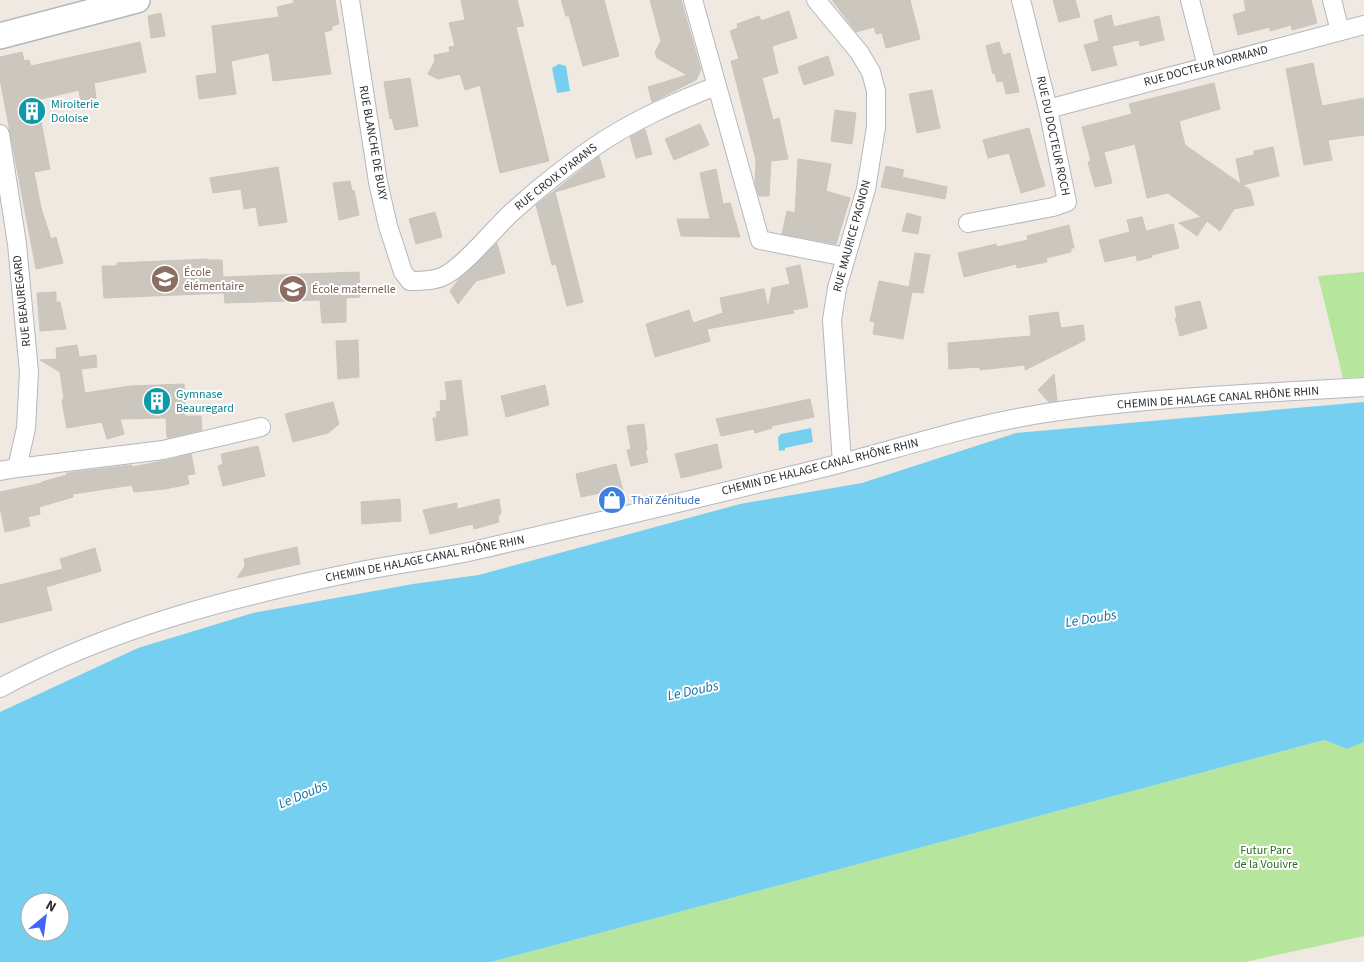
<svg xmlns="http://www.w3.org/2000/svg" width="1364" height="962" viewBox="0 0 1364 962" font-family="'Source Sans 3',sans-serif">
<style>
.green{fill:#b6e59e}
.water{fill:#75cff0;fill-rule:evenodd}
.building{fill:#cbc7bf;stroke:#cbc5ba}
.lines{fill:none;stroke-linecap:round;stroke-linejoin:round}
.street-casing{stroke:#b4b7c1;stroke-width:20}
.secondary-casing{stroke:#b4b7c1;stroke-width:28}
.street{stroke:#fff;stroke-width:18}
.secondary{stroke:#fff;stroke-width:25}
.labels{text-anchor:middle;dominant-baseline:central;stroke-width:4;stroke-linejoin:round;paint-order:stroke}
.street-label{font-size:12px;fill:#2e2e2e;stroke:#fff}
.culture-label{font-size:12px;fill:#0d838f;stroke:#fff;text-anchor:start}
.education-label{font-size:12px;fill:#785e54;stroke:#fff;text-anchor:start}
.shop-label{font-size:12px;fill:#366cbe;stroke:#fff;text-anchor:start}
.park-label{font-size:12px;fill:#2c6e1b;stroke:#fff}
.water-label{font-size:14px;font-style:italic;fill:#0d6fa3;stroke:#fff}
</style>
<rect width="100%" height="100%" fill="#efe9e1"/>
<!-- green -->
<path class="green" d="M1364 272V377L1343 378 1318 276Z
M1324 740 1347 749 1364 742V936L1245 962H491Z"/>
<!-- water -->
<path class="water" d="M559 64 566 66 570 91 557 93 552 68Z
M1364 402V742L1347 749 1324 740 491 962H0V712L138 648 253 613 413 584 479 575 740 504 862 483 1016 433ZM30 902H60V932H30Z
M811 428 813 442 785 448V450L779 451 778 437 781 434Z"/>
<!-- building -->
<path class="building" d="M293 0H335L339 24 332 26V30L324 32 331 74 273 81 269 53 231 61 236 94 199 99 196 76 217 73 212 26 279 17 277 7 294 3Z
M461 0H517L524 26 516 27 549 161 500 173 480 85 465 90 460 74 438 79 428 74 435 61 434 55 450 52 449 47 455 46 449 23 465 20Z
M561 0H604L619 56 583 66 569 16H566Z
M650 0H681L701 70 696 80 652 102 648 87 687 75 657 58 655 52 661 41Z
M832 0H910L920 39 886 48 882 33 876 34 874 27 856 32Z
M1053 0H1075L1080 17 1059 22Z
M1244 0H1311L1317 23 1292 30 1291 25 1270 31V27L1238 35 1233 15 1246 11Z
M789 11 797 38 772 46 778 73 762 78 773 120 779 118 788 159 771 161 769 196H759L755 184 756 160 731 61 739 59 730 31 738 28 737 24 759 16 761 21Z
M161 13 165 36 151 38 148 16Z
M1111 15 1114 27 1159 16 1164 40 1140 46 1139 40 1112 46 1117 65 1092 71 1084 45 1099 41 1094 20Z
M140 42 146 72 94 83 96 98 81 104 79 90 37 100 50 169 34 172 41 208 51 239 56 237 63 263 36 269 0 79V57L22 52 24 61 29 60 31 66Z
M999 42 1003 55 1010 53 1019 92 1006 94 1003 81 997 82 995 73 993 74 986 46Z
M828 56 834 75 804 85 798 67Z
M1313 63 1322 106 1364 98V135L1328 140 1332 160 1304 165 1286 69Z
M410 78 418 126 395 130 392 118 390 119 384 82Z
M1214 83 1220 109 1179 121 1185 145 1241 184 1236 159 1254 155V151L1273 147 1279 176 1243 185 1250 190 1254 205 1234 209 1220 231 1207 221 1197 236 1179 223 1201 217 1168 193 1147 198 1135 144 1104 152 1112 183 1095 187 1088 162 1091 161 1082 127 1132 114 1129 104Z
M932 90 940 128 917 133 909 94Z
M835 110 856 113 852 144 831 141Z
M700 124 709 145 674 160 665 139Z
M1029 128 1045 186 1021 193 1009 153 988 158 983 140Z
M645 129 652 154 636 158 630 137Z
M599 156 605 177 555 192 583 302 567 306 556 264 552 265 536 205Z
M798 159 831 164 826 191 850 198 836 244 782 234 787 211 795 213Z
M886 166 904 170 902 177 947 187 945 199 881 187Z
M278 167 287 222 259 226 256 207 244 209 241 189 213 193 210 178Z
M716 169 723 204 730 203 740 237 681 236 677 219H710L700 173Z
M350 181 352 191 354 190 359 215 339 220 333 183Z
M435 212 442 237 416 244 409 219Z
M907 213 921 217 918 234 902 231Z
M1142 217 1146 231 1173 224 1179 248 1152 255V257L1137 261 1136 255 1105 262 1099 240 1130 232 1127 220Z
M1069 225 1074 248H1071V252L1046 258 1047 262 1017 268 1016 264 964 277 958 253 996 244 997 247 1028 240 1027 236Z
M497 243 505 273 476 281 458 304 450 291 459 279Z
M915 253 930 255 923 293 912 292 903 339 873 334 875 322 870 321 879 281 909 287Z
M208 259V260H222L223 277 359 272 360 297 346 298V322L322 323 320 300 225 303 224 293 104 298 102 266H117V263Z
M800 265 808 307 793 310 794 313 707 329 710 341 655 357 646 324 689 310 693 323 723 313 720 298 762 289H764L768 308 772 288 790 284 786 268Z
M56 292V302H60L66 329 40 331 37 293Z
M1200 301 1207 328 1180 336 1175 318H1177L1175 307Z
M1058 312 1061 328 1083 325 1085 340 1025 370V365L980 370V367L949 369 948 343 1031 336 1029 316Z
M358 340 359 377 338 379 336 341Z
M77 345 79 357 96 355 97 367 81 369 85 393 130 386 184 384 185 416H201L202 430 167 438 166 418 120 419 124 434 107 439 102 422 67 428 64 413 62 400 64 399 60 372 40 360 57 359 56 348Z
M1054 374 1057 401 1049 402 1038 390Z
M461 380 468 435 436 441 433 418H437L436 412 441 411 440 401 447 400 445 382Z
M545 385 549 405 506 417 501 396Z
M810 399 814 417 771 426 772 428 755 433 754 429 721 436 716 419Z
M333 402 339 424 328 433 293 442 285 414Z
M644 424 647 450 645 451 648 462 631 466 627 450 631 449 627 426Z
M717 444 722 468 681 478 675 454Z
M258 446 265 476 223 486 218 466 223 464 221 454Z
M191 454 195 474 187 475 189 484 165 489 134 492 132 485 73 494V497L39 507 40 514 28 517 30 526 5 532 0 507V492L42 483V482L67 475 66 473 132 465V467L168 460Z
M616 464 623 491 606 495 605 492 581 497 576 474Z
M400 499 401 521 362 524 361 502Z
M499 499 501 512 498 518 499 522 474 529 473 524 430 534 423 510 457 503V509Z
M297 547 300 564 237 578 245 566 244 559Z
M95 548 101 571 46 587 52 610 0 623V585L63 569 60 559Z"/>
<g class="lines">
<defs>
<path id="street" d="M350 0 378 182 388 226 403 272 410 281C420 281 434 281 444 276 463 267 493 230 510 214 536 190 565 167 594 147 632 121 673 103 716 86
M693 0 760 240 846 257
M816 0 859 52 871 72 876 91V127L866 189 837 288 832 320 842 463
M1190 0 1207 66
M1332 0 1340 31
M1048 109 1364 25
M0 134 17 244 29 372 26 428 17 468 0 471
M968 223 1053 207 1067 202 1048 109 1021 0
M17 468 163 450 261 427
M0 688C113 627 236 596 361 571 402 563 445 558 486 548 605 520 724 493 842 463 906 446 969 426 1034 415 1143 397 1254 394 1364 387"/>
<path id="secondary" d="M0 36 137 0"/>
</defs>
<!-- street casing -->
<use href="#street" class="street-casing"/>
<!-- secondary casing -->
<use href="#secondary" class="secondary-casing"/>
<!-- street -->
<use href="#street" class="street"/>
<!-- secondary -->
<use href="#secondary" class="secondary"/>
</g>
<!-- icons -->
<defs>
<symbol id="building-disc" viewBox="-11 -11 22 22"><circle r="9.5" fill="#0f9aa8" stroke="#fff"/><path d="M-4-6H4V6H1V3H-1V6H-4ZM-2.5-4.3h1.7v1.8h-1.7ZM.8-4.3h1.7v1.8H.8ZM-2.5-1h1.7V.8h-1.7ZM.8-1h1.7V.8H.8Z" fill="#fff"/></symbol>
<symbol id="school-disc" viewBox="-11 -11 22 22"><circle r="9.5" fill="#8d6e63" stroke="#fff"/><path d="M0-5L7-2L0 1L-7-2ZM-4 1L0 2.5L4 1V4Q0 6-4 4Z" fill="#fff"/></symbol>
<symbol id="shop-disc" viewBox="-11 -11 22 22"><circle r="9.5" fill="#3f7fe0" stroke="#fff"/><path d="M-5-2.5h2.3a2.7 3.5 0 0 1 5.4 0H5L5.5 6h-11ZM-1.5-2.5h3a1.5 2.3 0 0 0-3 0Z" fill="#fff"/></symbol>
</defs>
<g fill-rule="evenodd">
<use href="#building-disc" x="16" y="95" width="32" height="32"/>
<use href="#school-disc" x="149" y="263" width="32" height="32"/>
<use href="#school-disc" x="277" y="273" width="32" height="32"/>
<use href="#building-disc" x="141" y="385" width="32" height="32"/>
<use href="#shop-disc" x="596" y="484" width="32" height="32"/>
</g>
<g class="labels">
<!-- street labels -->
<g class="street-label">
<text transform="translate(1206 66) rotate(-15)">RUE DOCTEUR NORMAND</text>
<text transform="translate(1053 136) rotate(78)">RUE DU DOCTEUR ROCH</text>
<text transform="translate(373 143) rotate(80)">RUE BLANCHE DE BUXY</text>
<text transform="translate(556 177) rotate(-38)">RUE CROIX D'ARANS</text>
<text transform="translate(852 236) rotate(-75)">RUE MAURICE PAGNON</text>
<text transform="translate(22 301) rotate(-96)">RUE BEAUREGARD</text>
<text transform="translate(1218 398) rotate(-4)">CHEMIN DE HALAGE CANAL RHÔNE RHIN</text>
<text transform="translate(820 467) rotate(-14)">CHEMIN DE HALAGE CANAL RHÔNE RHIN</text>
<text transform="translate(425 559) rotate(-11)">CHEMIN DE HALAGE CANAL RHÔNE RHIN</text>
</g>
<!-- culture labels -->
<g class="culture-label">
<text x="51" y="104">Miroiterie<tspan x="51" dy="14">Doloise</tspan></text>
<text x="176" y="394">Gymnase<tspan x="176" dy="14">Beauregard</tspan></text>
</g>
<!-- education labels -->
<g class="education-label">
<text x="184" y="272">École<tspan x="184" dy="14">élémentaire</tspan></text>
<text x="312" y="289">École maternelle</text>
</g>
<!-- shop labels -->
<g class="shop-label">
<text x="631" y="500">Thaï Zénitude</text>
</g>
<!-- park labels -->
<g class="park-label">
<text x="1266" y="850">Futur Parc<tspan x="1266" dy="14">de la Vouivre</tspan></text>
</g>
<!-- water labels -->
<g class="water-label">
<text transform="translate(1091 619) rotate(-9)">Le Doubs</text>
<text transform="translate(693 691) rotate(-12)">Le Doubs</text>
<text transform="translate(303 795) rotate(-23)">Le Doubs</text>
</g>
</g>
<!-- north arrow -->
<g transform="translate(45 917) rotate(29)"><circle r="24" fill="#ffffff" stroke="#ababab"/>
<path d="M0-4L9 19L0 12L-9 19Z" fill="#4264fb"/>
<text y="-8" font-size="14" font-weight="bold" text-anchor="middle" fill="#2e2e2e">N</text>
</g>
</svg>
